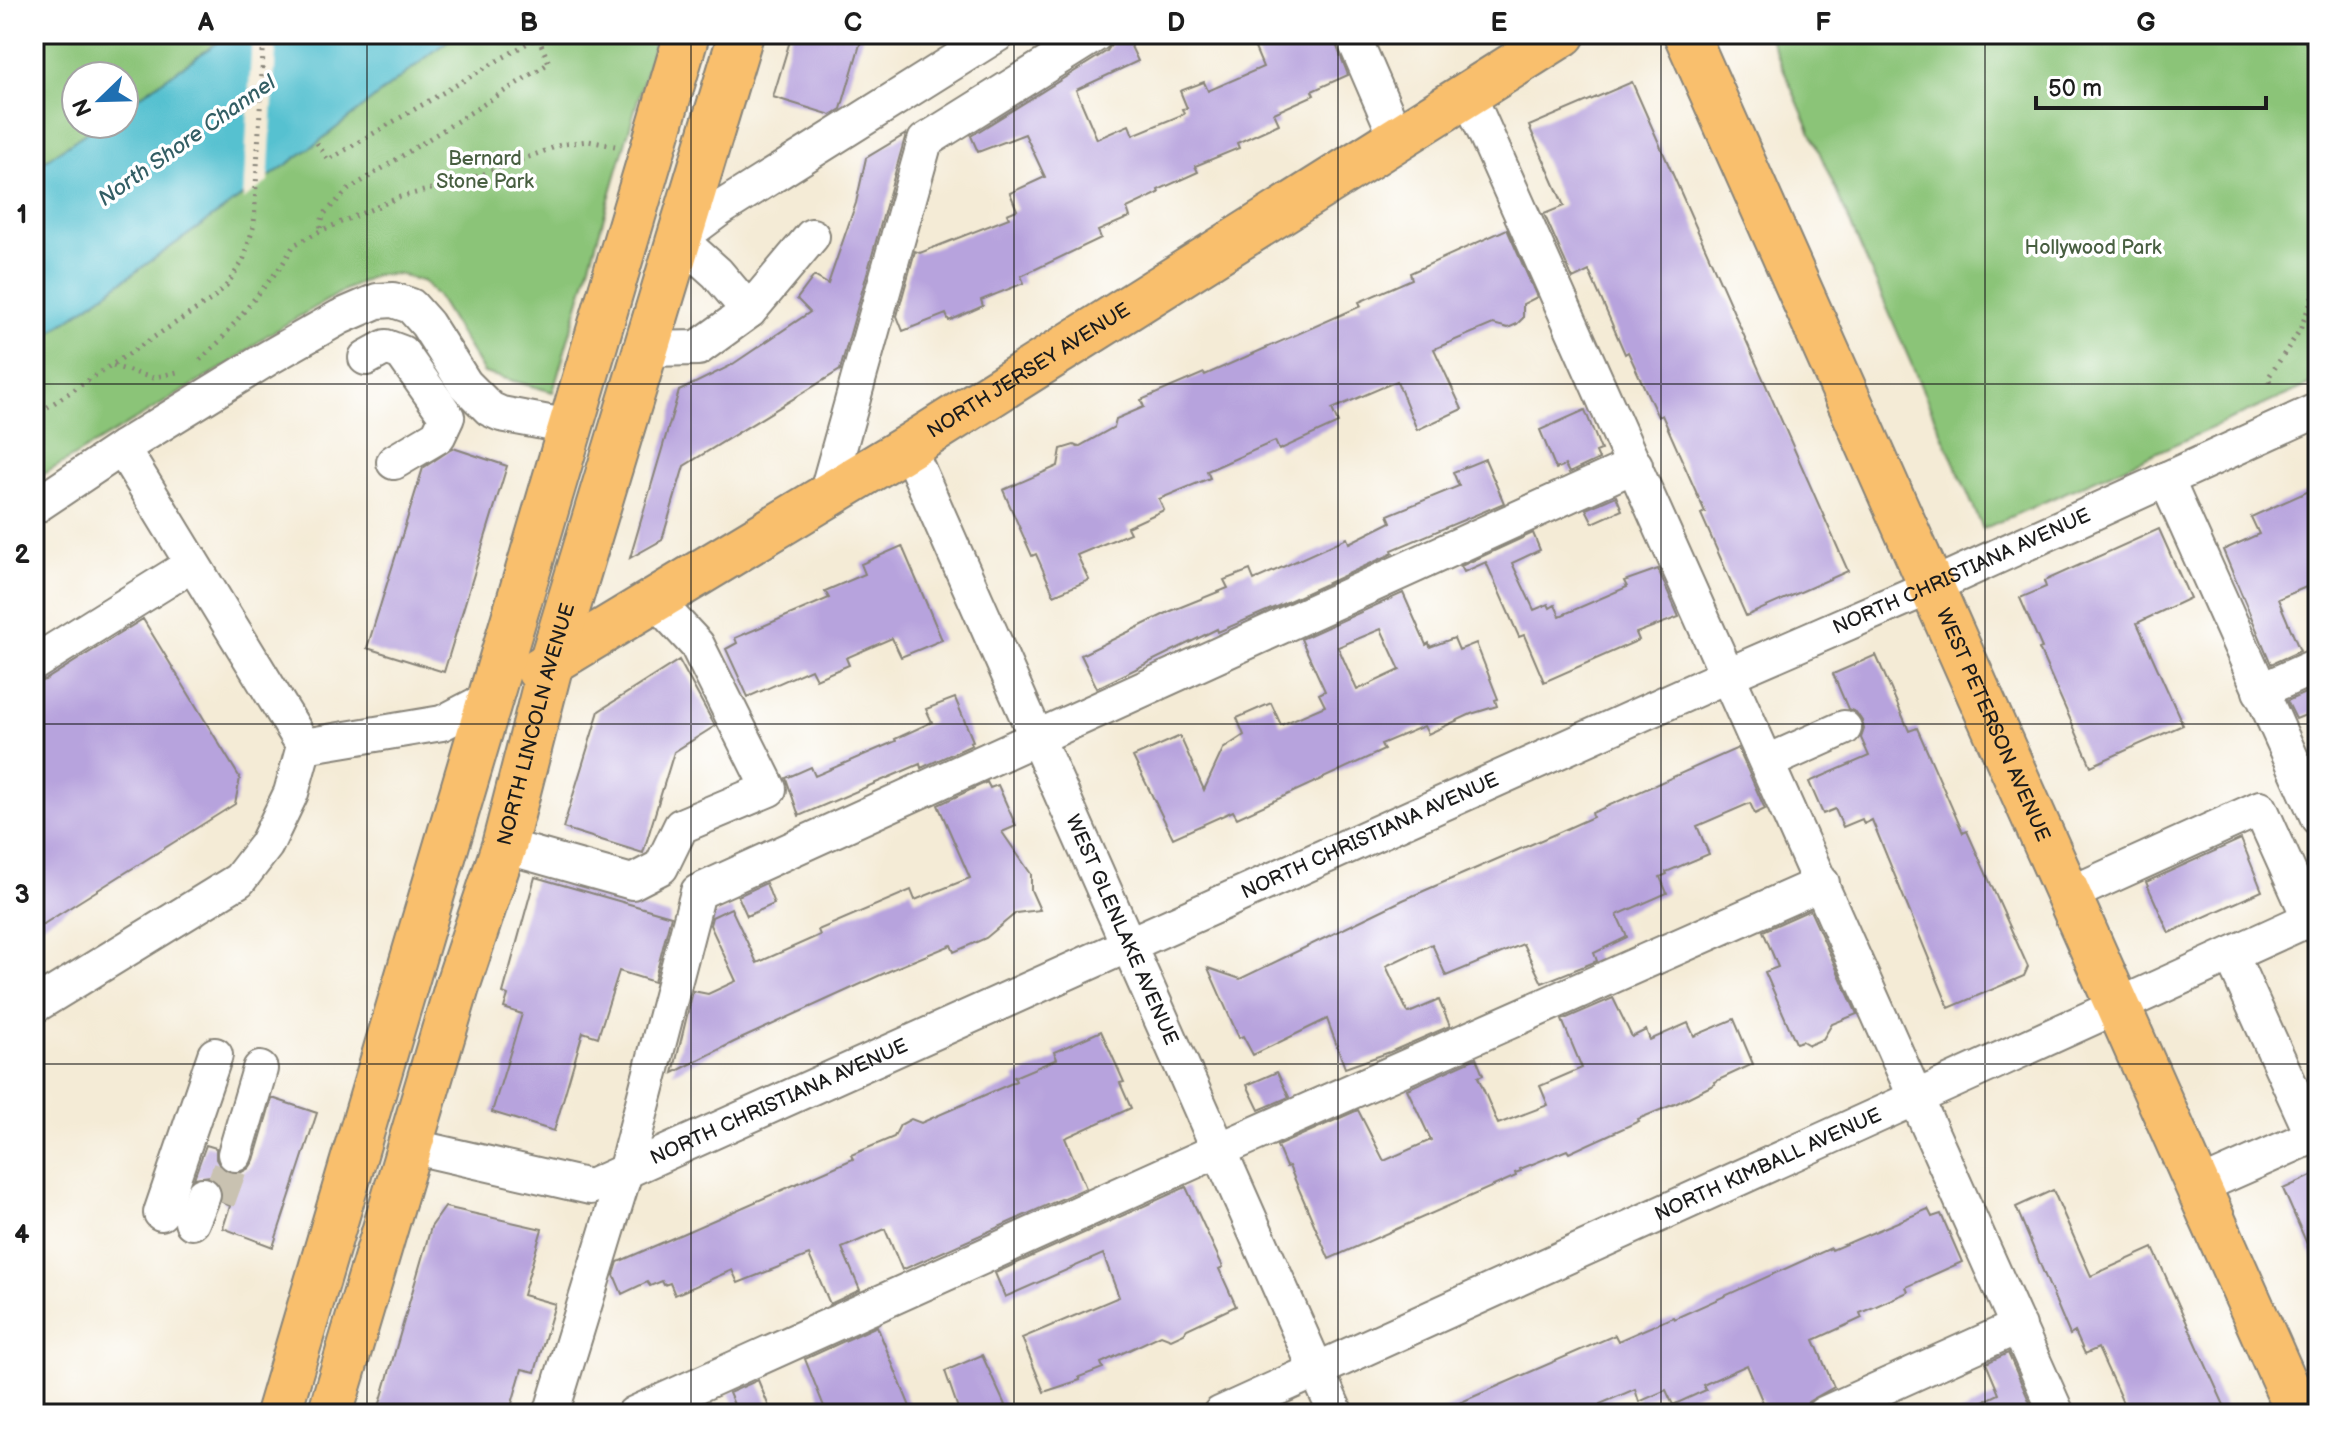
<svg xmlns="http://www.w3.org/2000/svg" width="2352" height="1448" viewBox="0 0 2352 1448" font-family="'Balsamiq Sans',sans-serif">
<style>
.green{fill:#8bc478;stroke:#54704a;stroke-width:2}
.water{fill:#56c1d0;stroke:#396e76;stroke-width:2}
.pier{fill:#f4ebd6}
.building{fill:#b7a3dd;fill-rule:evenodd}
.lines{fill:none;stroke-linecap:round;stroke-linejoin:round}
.minor-tunnel{stroke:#c9c2b1;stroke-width:34;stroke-dasharray:34 17;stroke-linecap:butt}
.minor-casing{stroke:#888479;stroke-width:38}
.major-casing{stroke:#888479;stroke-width:48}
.path{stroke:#888479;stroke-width:5;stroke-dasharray:2 6;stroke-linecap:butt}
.minor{stroke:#fff;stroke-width:34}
.major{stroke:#f9bf6d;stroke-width:44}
.grid{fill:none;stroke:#1c1c1c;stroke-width:2;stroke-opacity:0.55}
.labels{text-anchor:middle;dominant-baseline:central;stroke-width:7;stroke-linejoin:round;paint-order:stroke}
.park-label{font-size:20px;fill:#485f41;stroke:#fff}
.street-label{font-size:20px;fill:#1c1c1c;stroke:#fff}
.water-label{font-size:22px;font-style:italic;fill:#335e64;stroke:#fff}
.neatline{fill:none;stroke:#1c1c1c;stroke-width:3}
.grid-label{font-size:26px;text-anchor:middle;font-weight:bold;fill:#1c1c1c}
</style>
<rect width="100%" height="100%" fill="#fff"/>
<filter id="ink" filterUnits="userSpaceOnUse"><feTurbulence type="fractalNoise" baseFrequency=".0125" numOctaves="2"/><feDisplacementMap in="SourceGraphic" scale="16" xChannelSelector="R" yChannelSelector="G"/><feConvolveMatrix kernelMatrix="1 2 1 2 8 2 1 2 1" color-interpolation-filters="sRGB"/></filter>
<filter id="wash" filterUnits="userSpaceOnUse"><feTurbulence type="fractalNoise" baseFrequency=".006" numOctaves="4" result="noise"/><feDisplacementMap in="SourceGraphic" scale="32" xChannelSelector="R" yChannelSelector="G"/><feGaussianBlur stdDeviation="1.8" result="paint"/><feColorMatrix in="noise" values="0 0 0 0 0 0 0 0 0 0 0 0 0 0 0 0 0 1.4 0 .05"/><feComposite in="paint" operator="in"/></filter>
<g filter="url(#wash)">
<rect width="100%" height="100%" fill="#f4ebd6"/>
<!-- green -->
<path class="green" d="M34 34H230L124 107V76H76V124H99L34 168Z
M456 34H657L553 392 484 373 437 296 424 282 398 274 375 275 345 290 266 336 234 361 34 480V344L317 143Z
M1768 34H2318V381L1983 529Z"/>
<!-- water -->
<path class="water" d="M230 34H456L317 143 34 344V168L99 124H124V107Z"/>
<!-- pier -->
<path class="pier" d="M252 34H277L268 182 243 200Z"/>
<g id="blocks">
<!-- building -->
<path class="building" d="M792 34H863L841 109 831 115 773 97Z
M1125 34 1138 61 1076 90 1097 139 1129 125 1133 135 1184 114 1182 109 1187 108 1180 91 1204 82 1208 91 1263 67 1249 34H1332L1348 75 1312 91 1314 95 1274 113 1279 124 1237 143 1239 148 1195 166 1198 172 1158 190 1159 193 1127 208 1130 217 1098 231 1101 238 1021 276 1024 283 981 300 983 306 949 321 946 314 903 331 897 316 915 251 920 253 1009 218 1007 214 1017 210 1010 193 1045 177 1025 134 978 152 971 136 1107 51 1115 39Z
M1632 82 1848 571 1746 616 1701 514 1705 512 1662 415 1658 417 1628 352 1625 354 1589 271 1573 279 1544 214 1564 206 1529 126Z
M906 134 840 370 684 466 662 540 630 558 679 391 730 366 810 312 797 299 814 276 828 284 856 203 866 158Z
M1507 229 1537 297 1523 304V318L1517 324 1508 328 1493 324 1434 349 1462 409 1417 430 1397 381 1332 409 1338 423 1279 450 1275 441 1207 471 1210 478 1159 499 1164 510 1127 527 1130 533 1077 555 1089 580 1054 595 1036 554 1032 556 1003 490 1058 466 1061 449 1074 445 1078 447 1114 427 1116 419 1144 407 1141 400 1204 373 1205 375 1361 306 1359 302 1412 279 1410 273Z
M1585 410 1601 450 1596 452 1599 459 1569 473 1565 465 1556 469 1540 430Z
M453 448 507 466 444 672 367 648 423 468Z
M1485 459 1504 503 1392 550 1393 553 1387 556 1278 606 1218 632 1217 629 1097 688 1081 655 1171 611 1228 588 1224 580 1250 570 1254 580 1347 538 1349 543 1391 522 1388 515 1459 486 1453 472Z
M2318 487V582L2278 599 2300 651 2271 664 2223 550 2259 534 2251 517Z
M1616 496 1622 510 1593 523 1586 509Z
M2159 529 2190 598 2137 623 2183 725 2091 766 2039 649 2042 648 2020 598 2046 587 2044 581Z
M1533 533 1540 550 1512 563 1534 610 1548 604 1550 608 1555 605 1560 616 1627 587 1624 581 1658 569 1679 617 1636 633 1639 640 1544 682 1524 635 1519 637 1486 562 1464 572 1461 566Z
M902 546 942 640 901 657 892 638 846 658 849 665 816 679 811 669 748 697 726 649 737 643 735 638 829 598 825 591 865 574 861 564Z
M1403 593 1426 645 1429 643 1430 647 1454 638 1459 650 1476 643 1498 699 1495 700 1497 706 1471 714 1428 734 1424 726 1381 744 1384 750 1237 818 1233 811 1173 838 1133 757 1180 736 1204 790 1223 749 1244 735 1237 718 1271 703 1281 725 1325 706 1319 694 1325 691 1301 639ZM1381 629 1400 670 1357 690 1338 647Z
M143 619 240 778 235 804 34 930V683L45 680Z
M1876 655 1909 731 1917 728 1963 833 1967 831 2028 967 2024 976 1949 1008 1872 820 1864 824 1862 819 1843 827 1835 809 1823 814 1809 782 1869 756 1861 738 1864 729 1862 721 1856 712 1848 709 1833 674Z
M679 660 715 726 674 752 643 853 563 828 599 711Z
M2314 689 2318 698V710L2296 719 2287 701Z
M955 698 973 741 970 742 972 745 921 768 920 764 799 816 786 778 811 767 815 776 896 741 895 739 932 722 926 709Z
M1738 748 1765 809 1755 814 1750 803 1697 826 1709 854 1666 872 1667 874 1660 877 1667 893 1617 915 1627 937 1594 953 1597 961 1542 983 1523 944 1446 976 1432 944 1386 966 1407 1011 1409 1013 1439 1000 1450 1026 1390 1052 1345 1068 1327 1019 1253 1055 1243 1036 1239 1038 1208 968 1240 979 1403 900 1555 834 1593 817 1592 813Z
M987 782 990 788 998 785 1016 826 1002 832 1031 874V890L1040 910 1016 913 986 938 954 952 951 945 898 967 734 1042 673 1073 693 991 708 994 736 981 710 925 712 917 731 908 757 963 820 935 818 930 911 890 915 900 970 878 938 805Z
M2241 839 2262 891 2169 933 2146 882Z
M535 877 671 916 654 982 619 971 598 1037 583 1032 554 1131 492 1112 522 1014 504 1008 508 995 503 993Z
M766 883 774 904 747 916 738 896Z
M1810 910 1857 1014 1832 1024 1823 1039 1809 1045 1802 1041 1796 1043 1765 972 1778 967 1763 931Z
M1613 998 1632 1037 1646 1030 1650 1040 1688 1023 1694 1036 1734 1019 1753 1064 1714 1082 1715 1084 1677 1103 1638 1119 1639 1121 1569 1153 1567 1150 1520 1169 1521 1171 1515 1173 1516 1176 1329 1259 1289 1166 1286 1167 1277 1146 1358 1110 1384 1161 1431 1140 1407 1089 1476 1058 1483 1075 1478 1077 1498 1124 1548 1105 1540 1086 1582 1068 1562 1020Z
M1101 1031 1124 1082 1120 1083 1131 1108 1065 1138 1086 1188 902 1270 885 1229 842 1248 860 1290 830 1304 809 1255 738 1283 732 1270 675 1295 670 1283 664 1285 662 1281 650 1286 647 1282 622 1294 614 1275 618 1262 853 1159 851 1155 894 1137 900 1125 911 1119 921 1123 1010 1084 1016 1081 1014 1077 1057 1059 1054 1052Z
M1277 1072 1289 1097 1259 1110 1247 1085Z
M272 1098 317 1113 273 1247 223 1228 230 1206 222 1202 223 1193 219 1183 210 1176 194 1178 206 1145 216 1148V1159L221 1168 229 1173H240L249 1168 254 1160Z
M2318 1173V1269L2283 1189Z
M1186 1187 1223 1267 1219 1269 1236 1306 1187 1329 1184 1333 1171 1339 1161 1335 1101 1363 1103 1368 1079 1377 1080 1380 1044 1392 1022 1338 1119 1297 1103 1254 1005 1297 995 1273Z
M2053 1190 2091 1276 2153 1248 2228 1414H2128L2098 1348 2085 1354 2075 1332 2070 1335 2016 1207Z
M445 1207 542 1229 523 1295 555 1304 535 1372 522 1369 509 1414H377L431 1227Z
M1928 1209 1932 1217 1941 1214 1962 1262 1906 1287 1908 1292 1860 1313 1862 1318 1814 1340 1834 1387 1808 1402 1804 1414H1768L1747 1365 1703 1385 1706 1390 1673 1405 1666 1390 1639 1402 1635 1389 1600 1404 1598 1410 1585 1414H1434L1615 1335 1618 1341 1673 1317 1674 1319 1831 1248 1832 1250Z
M877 1326 913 1414H827L805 1359Z
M2008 1353 2035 1414H1957L1999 1394 1986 1363Z
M982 1355 1005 1405 984 1414H960L945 1371Z
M758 1380 772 1414H738L729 1393Z"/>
</g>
</g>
<g filter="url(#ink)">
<use href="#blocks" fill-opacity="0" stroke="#888479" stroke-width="2"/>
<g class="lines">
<!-- minor-tunnel -->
<path class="minor-tunnel" d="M218 1201 235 1154"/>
<defs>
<g id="minor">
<path d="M1352 34 1397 138"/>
<path d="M1468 94 2057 1414"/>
<path d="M749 311 812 236"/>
<path d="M647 349 698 348 749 311 717 273 679 239 718 210 998 34"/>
<path d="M366 358 386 347 402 353 447 417 438 436 394 462"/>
<path id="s1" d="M908 447 1336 1414"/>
<path d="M2166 479 2318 818"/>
<path d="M826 495 925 141 1096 34"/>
<path d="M34 507 122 448 268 358 340 317 377 301 393 300 411 306 427 324 465 384 490 409 501 414 570 427"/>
<path d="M34 663 191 565"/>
<path d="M2260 691 2318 665"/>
<path d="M304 746 442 723 488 699"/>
<path d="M1768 762 1844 728"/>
<path d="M504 846 632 882 661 867 681 826 769 789 697 645 656 601"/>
<path d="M2068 895 2260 808 2310 919 2318 928"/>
<path d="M34 1006 239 880 266 845 291 793 304 746 122 448"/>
<path id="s2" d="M410 1146 590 1187 1728 675 1930 587 2318 410"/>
<path d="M235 1154 260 1069"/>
<path d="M2198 1187 2313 1136 2231 955"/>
<path d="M161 1213 215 1055"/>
<path d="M192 1222 203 1195"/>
<path d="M551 1414 625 1172 698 892 1635 465"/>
<path d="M634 1414 1219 1150 1822 883"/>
<path id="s3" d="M1220 1414 2318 915"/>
<path d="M1824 1414 2019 1326"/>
</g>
<g id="major">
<path id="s4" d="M1686 34 2299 1414"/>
<path id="s5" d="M539 670 908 447 1563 34"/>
<path d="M278 1414 687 34"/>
<path id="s6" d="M330 1414 457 987 504 846 551 663 741 34"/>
</g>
</defs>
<!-- minor casing -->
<use href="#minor" class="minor-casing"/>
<!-- major casing -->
<use href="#major" class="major-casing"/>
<!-- path -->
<path class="path" d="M2303 34 2318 69
M317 143 328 160 538 37 549 63 348 190 323 215 320 230
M200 360 219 342 282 265 294 245 320 231 400 197 470 179 563 144 588 141 615 146
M113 366 153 378 181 371
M2270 382 2268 378 2300 330 2318 283
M34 416 212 299 226 286 243 261 254 225 264 34"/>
<!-- minor -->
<use href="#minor" class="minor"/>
<!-- major -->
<use href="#major" class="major"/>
</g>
</g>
<!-- grid -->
<path class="grid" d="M367 34V1414M691 34V1414M1014 34V1414M1338 34V1414M1661 34V1414M1985 34V1414M34 384H2318M34 724H2318M34 1064H2318"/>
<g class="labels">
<!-- park labels -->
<g class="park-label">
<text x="485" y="159">Bernard<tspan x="485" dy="23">Stone Park</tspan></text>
<text x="2093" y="248">Hollywood Park</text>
</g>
<!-- street labels -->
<g class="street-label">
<text stroke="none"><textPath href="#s5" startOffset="574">NORTH JERSEY AVENUE</textPath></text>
<text stroke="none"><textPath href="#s2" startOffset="1688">NORTH CHRISTIANA AVENUE</textPath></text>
<text stroke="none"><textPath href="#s6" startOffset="720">NORTH LINCOLN AVENUE</textPath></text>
<text stroke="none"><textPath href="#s4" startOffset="756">WEST PETERSON AVENUE</textPath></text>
<text stroke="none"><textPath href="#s2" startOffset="1040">NORTH CHRISTIANA AVENUE</textPath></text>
<text stroke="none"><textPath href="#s1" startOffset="528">WEST GLENLAKE AVENUE</textPath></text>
<text stroke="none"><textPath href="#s2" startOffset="392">NORTH CHRISTIANA AVENUE</textPath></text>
<text stroke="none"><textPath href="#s3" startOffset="602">NORTH KIMBALL AVENUE</textPath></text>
</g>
<!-- water labels -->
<g class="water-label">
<text transform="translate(187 141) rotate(-35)">North Shore Channel</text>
</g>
</g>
<!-- margin -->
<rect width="2352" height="1448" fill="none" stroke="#fff" stroke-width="88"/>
<!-- north arrow -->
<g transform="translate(100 100) rotate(247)"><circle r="38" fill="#ffffff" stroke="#a4a4a4" stroke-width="2"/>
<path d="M0-6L14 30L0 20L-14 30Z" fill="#1f6fb2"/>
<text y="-12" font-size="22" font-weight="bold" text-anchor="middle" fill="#1c1c1c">N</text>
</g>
<!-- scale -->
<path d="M2036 96v12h230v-12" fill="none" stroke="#1c1c1c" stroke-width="4"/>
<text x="2048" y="96" font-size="24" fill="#1c1c1c" stroke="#ffffff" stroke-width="6" paint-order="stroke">50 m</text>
<rect x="44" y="44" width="2264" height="1360" class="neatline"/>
<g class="grid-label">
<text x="206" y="31">A</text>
<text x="529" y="31">B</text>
<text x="853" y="31">C</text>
<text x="1176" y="31">D</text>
<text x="1499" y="31">E</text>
<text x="1823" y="31">F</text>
<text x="2146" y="31">G</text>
<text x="22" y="223">1</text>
<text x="22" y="563">2</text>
<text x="22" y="903">3</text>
<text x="22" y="1243">4</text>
</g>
</svg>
